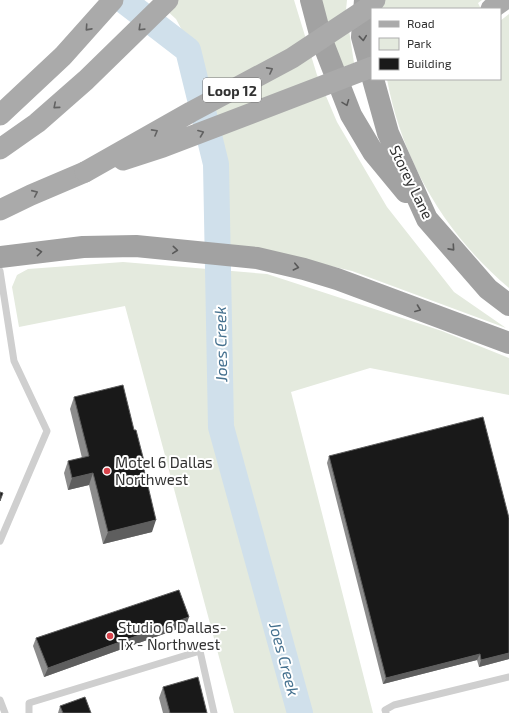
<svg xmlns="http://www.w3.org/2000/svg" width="509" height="713" viewBox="0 0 509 713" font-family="'Exo 2',sans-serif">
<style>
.green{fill:#e4eade}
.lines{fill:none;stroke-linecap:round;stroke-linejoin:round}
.river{stroke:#d0e0eb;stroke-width:26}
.service{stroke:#cfcfcf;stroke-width:7}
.primary{stroke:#aaa;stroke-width:21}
.trunk{stroke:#a2a2a2;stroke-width:22}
.primary-bridge{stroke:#aaa;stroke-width:21}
.wall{fill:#8c8c8c}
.shaded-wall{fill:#5e5e5e}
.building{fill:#191919;stroke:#5e5e5e}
.oneway{stroke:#626262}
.oneway2{stroke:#595959}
.poi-dot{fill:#d8444c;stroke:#fff;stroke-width:1.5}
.labels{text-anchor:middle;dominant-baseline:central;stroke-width:4;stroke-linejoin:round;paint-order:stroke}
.shield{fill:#fff;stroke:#707070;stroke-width:1}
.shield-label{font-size:14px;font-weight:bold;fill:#323232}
.street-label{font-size:15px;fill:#323232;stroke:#fff}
.poi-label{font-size:15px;fill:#323232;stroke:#fff;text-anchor:start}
.water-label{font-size:16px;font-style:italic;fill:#45718f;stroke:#fff}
</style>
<rect width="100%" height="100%" fill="#fff"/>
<!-- green -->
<path class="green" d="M155 0H294L317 75 337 122 387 207 454 292 506 328 352 271 301 259 227 247 221 145 200 64 176 19Z
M313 0H347L346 10 354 63 336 70Z
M379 0H482L478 3 481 9H379Z
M509 14V288C445 234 402 161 387 79H500V21Z
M123 262 267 274 442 331 509 358V395L370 368 291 392 373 713H234L125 306 19 327 12 287 17 275 28 269Z"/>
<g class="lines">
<!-- river -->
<path class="river" d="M123 0 188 50 216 164 221 427 300 713"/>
<!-- service -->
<path class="service" d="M0 271 14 361 47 431 0 541
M0 700 5 713
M29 713V703L200 651 214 713
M386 713 385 710 394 705 509 677"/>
<!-- primary -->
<path class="primary" d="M491 9 504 0
M0 115 63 56 113 0
M0 149 37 123 86 80 168 0
M0 210 31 195 85 172"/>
<!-- trunk -->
<path class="trunk" d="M311 0 321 38 351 115 373 152 406 192
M365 0 362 37 372 74
M373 79 388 133 427 219 488 289 509 305
M0 257 83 247 136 246 257 258 304 269 337 279 509 343"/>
<!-- primary-bridge -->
<path class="primary-bridge" d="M123 160 163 147 372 67
M85 172 191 112 292 58 366 9 375 0"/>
</g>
<!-- wall -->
<path class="wall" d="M74 397 134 430 145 465 144 468 152 532 103 544 89 485 68 490 64 473 68 461 82 458 70 409Z
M329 456 509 659 479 667 477 660 383 684 327 463Z
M186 626 44 677 33 646 36 638Z
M163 687 207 713H163L159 698Z
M60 706 91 713H58Z"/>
<!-- shaded-wall -->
<path class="shaded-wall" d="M93 473 89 485 68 490 72 478Z
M156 520 152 532 103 544 108 532Z
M189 617 186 626 44 677 48 668Z
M509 653V659L479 667 481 660Z
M480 654 477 660 383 684 386 678Z"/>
<!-- building -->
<path class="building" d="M123 385 134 430H136L145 465H143L156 520 108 532 93 473 72 478 68 461 89 456 74 397Z
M483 417 509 518V653L481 660 480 654 386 678 329 456Z
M0 492 3 493 0 501Z
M179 590 189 617 48 668 36 638Z
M198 677 207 713H170L163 687Z
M85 697 91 713H63L60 706Z"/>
<!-- one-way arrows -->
<defs><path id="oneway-chevron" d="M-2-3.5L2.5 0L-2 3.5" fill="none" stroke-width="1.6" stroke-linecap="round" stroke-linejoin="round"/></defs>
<g class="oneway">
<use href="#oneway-chevron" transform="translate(88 28) rotate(132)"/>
<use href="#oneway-chevron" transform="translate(141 28) rotate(136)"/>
<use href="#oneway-chevron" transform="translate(270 70) rotate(-28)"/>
<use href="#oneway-chevron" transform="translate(56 106) rotate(139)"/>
<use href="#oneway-chevron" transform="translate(155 132) rotate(-29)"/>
<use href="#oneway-chevron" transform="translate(201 133) rotate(-21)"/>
<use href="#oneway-chevron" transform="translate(35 193) rotate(-24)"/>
</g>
<g class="oneway2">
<use href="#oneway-chevron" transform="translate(363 38) rotate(84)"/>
<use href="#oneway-chevron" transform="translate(346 103) rotate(69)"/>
<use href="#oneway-chevron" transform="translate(452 248) rotate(48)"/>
<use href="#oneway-chevron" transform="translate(175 250) rotate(5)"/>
<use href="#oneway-chevron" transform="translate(39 252) rotate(-7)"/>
<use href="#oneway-chevron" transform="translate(296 267) rotate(13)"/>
<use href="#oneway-chevron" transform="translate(418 309) rotate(21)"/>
</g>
<!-- markers -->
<g class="poi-dot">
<circle cx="107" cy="471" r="4"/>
<circle cx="110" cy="636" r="4"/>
</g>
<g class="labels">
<!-- shield labels -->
<rect class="shield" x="203" y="78" width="58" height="24" rx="3"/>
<g class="shield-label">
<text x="232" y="90">Loop 12</text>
</g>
<!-- street labels -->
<g class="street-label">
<text transform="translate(412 182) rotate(64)">Storey Lane</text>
</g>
<!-- poi labels -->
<g class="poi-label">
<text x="115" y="462">Motel 6 Dallas<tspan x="115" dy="17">Northwest</tspan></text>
<text x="118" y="627">Studio 6 Dallas-<tspan x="118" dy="17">Tx - Northwest</tspan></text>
</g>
<!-- water labels -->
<g class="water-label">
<text transform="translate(220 344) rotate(-91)">Joes Creek</text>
<text transform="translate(285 659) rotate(75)">Joes Creek</text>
</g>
</g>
<!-- legend -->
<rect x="371" y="8" width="130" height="72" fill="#ffffff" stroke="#adadad"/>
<rect x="379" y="21" width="20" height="6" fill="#aaaaaa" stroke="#adadad"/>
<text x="407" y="28" font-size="12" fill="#323232">Road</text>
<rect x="379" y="38" width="20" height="12" fill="#e4eade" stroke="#adadad"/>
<text x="407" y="48" font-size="12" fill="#323232">Park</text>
<rect x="379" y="58" width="20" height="12" fill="#191919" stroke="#adadad"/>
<text x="407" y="68" font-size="12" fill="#323232">Building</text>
</svg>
